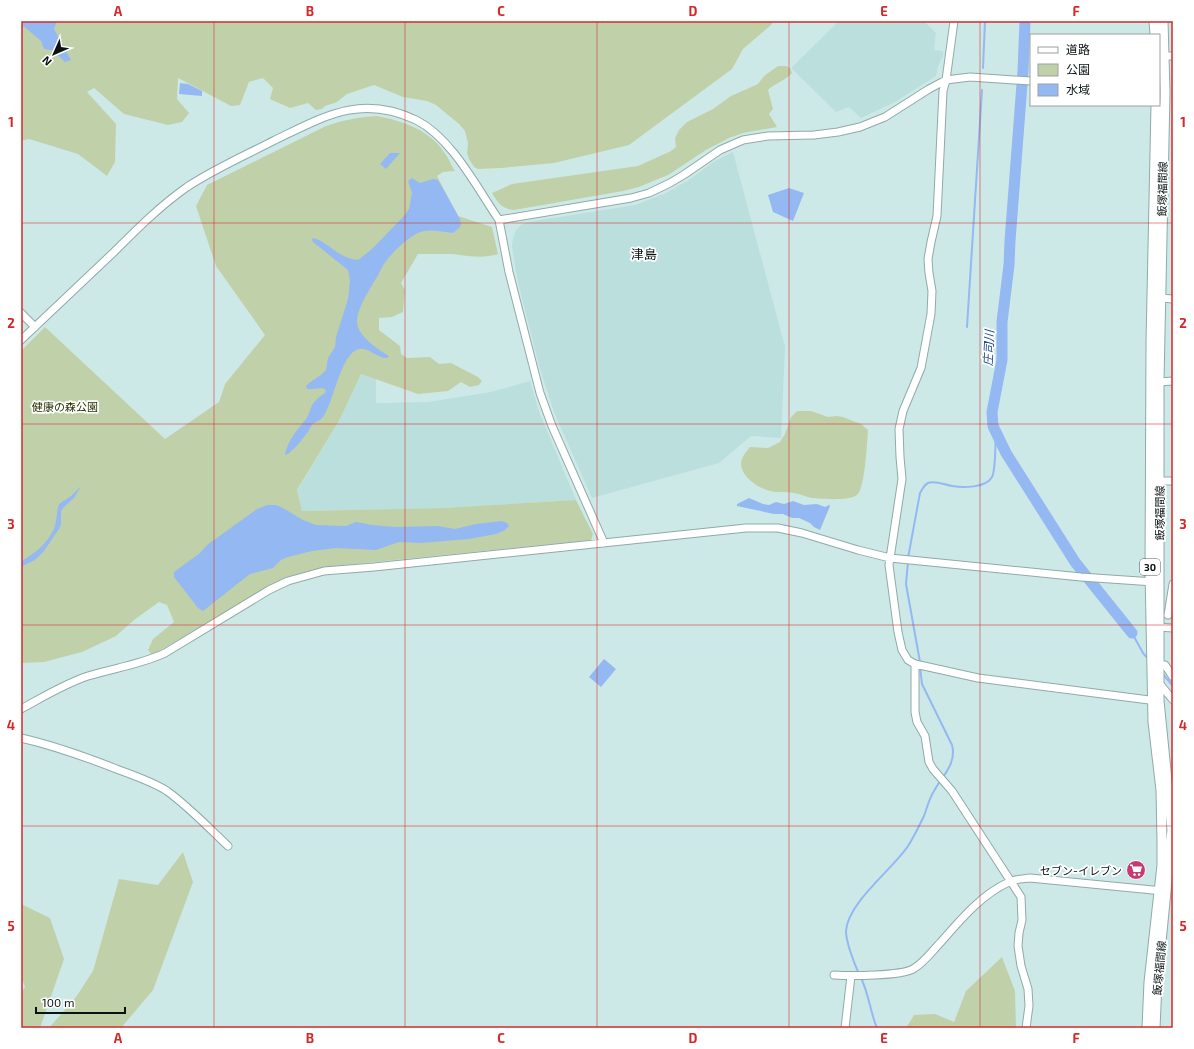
<svg xmlns="http://www.w3.org/2000/svg" width="1194" height="1049" viewBox="0 0 1194 1049" font-family="'Exo 2','Noto Sans JP',sans-serif">
<style>
.built{fill:#badfdd}
.green{fill:#c0d1a9}
.water{fill:#94b8f2}
.lines{fill:none;stroke-linecap:round;stroke-linejoin:round}
.stream{stroke:#94b8f2;stroke-width:2}
.river{stroke:#94b8f2;stroke-width:11}
.minor-casing{stroke:#8faaa8;stroke-width:9}
.major-casing{stroke:#8faaa8;stroke-width:11}
.minor{stroke:#fff;stroke-width:7}
.major{stroke:#fff;stroke-width:9}
.grid{fill:none;stroke:#d62828;stroke-width:1;stroke-opacity:0.55}
.labels{text-anchor:middle;dominant-baseline:central;stroke-width:3.5;stroke-linejoin:round;paint-order:stroke}
.shield{fill:#fff;stroke:#535a5a;stroke-width:1}
.shield-label{font-size:10px;font-weight:bold;fill:#091313}
.street-label{font-size:11px;fill:#091313;stroke:#fff}
.park-label{font-size:11px;fill:#273604;stroke:#fff}
.poi-label{font-size:11px;fill:#091313;stroke:#fff;text-anchor:end}
.water-label{font-size:12px;font-style:italic;fill:#1f4a8d;stroke:#fff}
.quarter-label{font-size:13px;fill:#091313;stroke:#fff}
.neatline{fill:none;stroke:#d62828;stroke-width:1.5}
.grid-label{font-size:13px;text-anchor:middle;font-weight:bold;fill:#d62828}
</style>
<rect width="100%" height="100%" fill="#cde9e7"/>
<!-- built -->
<path class="built" d="M839 21H924L936 33 934 50 943 51V56L938 66 936 76 895 102 861 118 849 107 836 112 791 68Z
M733 152 785 347 781 438 751 436 719 463 592 498 554 412 540 369 518 283 512 246 513 238 516 230 522 224 540 220 635 205 666 193 687 181 715 161Z
M361 374 376 379V403L428 402 491 392 530 381 540 414 576 500 442 508 302 511 297 491 340 419Z"/>
<!-- green -->
<path class="green" d="M21 21H774L770 26 743 49 732 69 629 145 554 163 501 168 478 169 474 167 469 159 467 153 468 143 465 131 459 124 436 105 427 101 403 97 374 85 347 94 337 102 325 106 322 109 316 110 308 103 290 108 270 99 273 88 263 78 249 82 240 105 231 106 178 78 177 99 189 113 182 122 168 125 124 114 94 88 87 92 116 124 115 162 107 176 78 154 29 139 21 141Z
M778 66H786L790 68 792 73C785 81 775 83 768 90L773 109 769 114 777 127 743 133 729 138 706 150 668 175 639 187 623 191 514 210C502 209 498 203 492 193L512 184 638 166 671 151 676 147 675 138 679 130 687 122 713 109 731 96 758 84 764 76Z
M377 116C403 121 431 130 446 155 450 160 451 166 455 171L443 172 437 176 458 216 492 227 498 254C483 259 468 256 452 254 441 254 429 254 418 254L401 283 405 290 403 312 392 317 379 318V330L400 346 401 354 407 358 430 357 439 364 451 363 478 377 482 381 479 385 470 387 461 382 448 391 418 394 361 374 340 419 297 490 302 511 442 508 576 500 593 534 591 540 325 567 287 577 267 588 152 655 148 650 153 639 174 622 167 605 159 602 134 620 116 636 82 652 44 662 21 663V351L45 327 165 439 219 402 225 384 265 335 216 266 196 206 207 185 326 126C343 120 359 117 377 116Z
M797 411H811L828 417 837 416 843 417 861 424 868 430C867 442 865 489 857 495 850 501 821 499 812 498 806 497 800 494 794 493 786 491 777 493 770 491 758 488 741 477 741 463 742 456 746 452 750 447L768 448 780 442 785 434 791 417Z
M183 852 193 882 153 990 121 1028H49L76 997 93 971 119 879 158 885Z
M21 904 50 918 64 959 40 1028H21V993L25 987 21 976Z
M1002 957 1015 991 1016 1028H906L914 1015 935 1014 954 1022 966 991Z"/>
<!-- water -->
<path class="water" d="M21 21H57L54 29 71 60 65 62 52 50 44 49 41 41 21 24Z
M180 83 188 84 202 91V96L179 94Z
M390 153H400L386 169 380 164Z
M412 178 420 183 433 179 438 180 460 219 461 225 459 228 453 233C441 232 429 228 418 233 406 239 394 251 386 261 382 266 380 272 377 277 370 289 353 314 358 327 362 339 379 350 389 356L387 358C377 359 370 347 359 349 340 353 334 404 322 418 320 421 315 422 312 425 310 427 309 431 307 433 301 441 294 450 286 455L285 454C288 440 297 430 306 419 309 415 310 409 312 405 316 399 321 396 326 392L325 389C319 387 313 390 307 389L306 386 309 383 321 375 326 370 328 358 335 347 336 337 348 299 350 281 348 270 313 242 312 240 313 238C331 243 337 258 358 260L372 249 403 217 409 209 412 193 408 181Z
M789 188 804 193 793 221 773 212 768 195Z
M81 486 74 498 64 507 61 511V525L59 529 44 551 35 560 21 567V561C35 554 47 543 54 529 57 521 56 512 59 504L71 496Z
M749 498 763 504 769 505 776 502 784 504 793 501 804 505 817 504 825 507 829 505 830 506 820 530 814 527 810 523 799 518H792L783 514H774L737 506V504Z
M267 505H276L283 508 303 520 316 525 346 526 356 522 372 525 396 527 438 526 455 529 476 524 502 521 507 523 509 526 505 530 496 534 469 539 421 543 399 542 376 550 336 548 312 551 288 557 281 560 273 568 250 574 203 611 198 608 174 577V572L200 553 207 545 257 509Z
M604 659 616 669 601 687 589 677Z"/>
<g class="lines">
<!-- stream -->
<path class="stream" d="M983 68 985 21
M967 327 982 90
M908 558 920 493C922 490 924 485 928 483 935 480 945 485 952 486 963 488 986 488 992 477 996 469 995 443 996 434
M908 562 906 584 920 662
M1132 633 1143 653 1149 660
M1162 673 1173 686
M859 974C854 963 846 942 846 931 848 902 893 869 908 846 914 837 919 826 924 816 927 808 929 799 934 791 942 776 957 764 952 745L922 684 920 667
M861 978C869 994 870 1012 877 1028"/>
<!-- river -->
<path class="river" d="M1025 21 1023 71 1010 241 1009 265 1002 322V360L992 412 993 426 1006 453 1075 562 1132 633"/>
<defs>
<path id="minor" d="M954 21 946 80 943 91 937 216 931 242 928 259 929 273 932 291 931 314 921 368 903 411 899 429 900 457 902 479 889 565 898 632 902 650 908 660 915 664 978 678 1157 701
M1164 56H1173
M1160 298 1173 299
M21 313 35 327
M21 340C52 311 83 281 114 252 137 229 160 206 187 187 214 169 246 155 275 140 325 116 361 94 416 120 452 138 477 188 499 220
M1159 382 1173 381
M1159 481H1173
M604 543 552 426 540 393 509 272 499 220 631 198 649 193 670 183 685 174 720 150 743 140 768 136 814 135 838 132 860 127 885 117 929 89 946 80 970 77 1031 81
M1168 615 1173 584
M1158 627 1173 628
M915 664V712L917 722 925 736 929 762 933 769 952 791 1021 897 1022 920 1019 933 1018 946 1021 966 1028 989 1029 1006 1026 1028
M1159 666 1165 665 1173 677
M1159 683 1173 700
M21 709C43 697 64 684 88 676 114 668 139 665 165 653L269 590 288 581 324 571 374 567 746 528H778L802 533 858 550 890 558 1081 577 1154 582
M21 738C56 746 86 757 119 770 135 776 153 782 167 791 189 807 208 827 228 846
M834 975C849 976 901 976 913 969 924 963 932 951 941 942 960 920 982 894 1009 882 1015 879 1023 879 1030 878L1163 891
M845 1028 851 976"/>
<path id="major" d="M1154 21 1155 35
M1147 1028 1149 982 1162 865V842L1161 790 1153 722 1150 572 1151 343 1156 105
M1155 1028 1157 983 1172 830 1159 701V382L1165 92 1163 21"/>
</defs>
<!-- minor casing -->
<use href="#minor" class="minor-casing"/>
<!-- major casing -->
<use href="#major" class="major-casing"/>
<!-- minor -->
<use href="#minor" class="minor"/>
<!-- major -->
<use href="#major" class="major"/>
</g>
<!-- grid -->
<path class="grid" d="M214 21V1028M405 21V1028M597 21V1028M789 21V1028M980 21V1028M21 223H1173M21 424H1173M21 625H1173M21 826H1173"/>
<!-- icons -->
<defs>
<symbol id="supermarket-disc" viewBox="-11 -11 22 22"><circle r="9.5" fill="#c53c75" stroke="#fff"/><path d="M-6-5.5h2.5l.6 2H6L4.5 2H-2.5L-4.4-4H-6ZM-1.5 3.2a1.3 1.3 0 1 0 .1 0ZM3 3.2a1.3 1.3 0 1 0 .1 0Z" fill="#fff"/></symbol>
</defs>
<g fill-rule="evenodd">
<use href="#supermarket-disc" x="1125" y="859" width="22" height="22"/>
</g>
<g class="labels">
<!-- shield labels -->
<rect class="shield" x="1140" y="559" width="20" height="16" rx="3"/>
<g class="shield-label">
<text x="1150" y="567">30</text>
</g>
<!-- street labels -->
<g class="street-label">
<text transform="translate(1162 189) rotate(-89)">飯塚福間線</text>
<text transform="translate(1159 513) rotate(-90)">飯塚福間線</text>
<text transform="translate(1159 968) rotate(-85)">飯塚福間線</text>
</g>
<!-- park labels -->
<g class="park-label">
<text x="65" y="406">健康の森公園</text>
</g>
<!-- poi labels -->
<g class="poi-label">
<text x="1122" y="870">セブン-イレブン</text>
</g>
<!-- water labels -->
<g class="water-label">
<text transform="translate(988 348) rotate(-87)">庄司川</text>
</g>
<!-- quarter labels -->
<g class="quarter-label">
<text x="644" y="254">津島</text>
</g>
</g>
<!-- border -->
<rect width="1194" height="1049" fill="none" stroke="#ffffff" stroke-width="44"/>
<!-- legend -->
<rect x="1030" y="34" width="130" height="72" fill="#ffffff" stroke="#9da1a1"/>
<rect x="1038" y="47" width="20" height="6" fill="#ffffff" stroke="#9da1a1"/>
<text x="1066" y="54" font-size="12" fill="#091313">道路</text>
<rect x="1038" y="64" width="20" height="12" fill="#c0d1a9" stroke="#9da1a1"/>
<text x="1066" y="74" font-size="12" fill="#091313">公園</text>
<rect x="1038" y="84" width="20" height="12" fill="#94b8f2" stroke="#9da1a1"/>
<text x="1066" y="94" font-size="12" fill="#091313">水域</text>
<!-- north arrow -->
<g transform="translate(54 54) rotate(225)" stroke="#ffffff" stroke-width="3" paint-order="stroke">
<path d="M0-3L7 15L0 10L-7 15Z" fill="#091313"/>
<text y="-6" font-size="11" font-weight="bold" text-anchor="middle" fill="#091313">N</text>
</g>
<!-- scale -->
<path d="M36 1007v6h89v-6" fill="none" stroke="#091313" stroke-width="2"/>
<text x="42" y="1007" font-size="12" fill="#091313" stroke="#ffffff" stroke-width="3" paint-order="stroke">100 m</text>
<rect x="22" y="22" width="1150" height="1005" class="neatline"/>
<g class="grid-label">
<text x="118" y="16">A</text>
<text x="310" y="16">B</text>
<text x="501" y="16">C</text>
<text x="693" y="16">D</text>
<text x="884" y="16">E</text>
<text x="1076" y="16">F</text>
<text x="11" y="127">1</text>
<text x="1183" y="127">1</text>
<text x="11" y="328">2</text>
<text x="1183" y="328">2</text>
<text x="11" y="529">3</text>
<text x="1183" y="529">3</text>
<text x="11" y="730">4</text>
<text x="1183" y="730">4</text>
<text x="11" y="931">5</text>
<text x="1183" y="931">5</text>
<text x="118" y="1043">A</text>
<text x="310" y="1043">B</text>
<text x="501" y="1043">C</text>
<text x="693" y="1043">D</text>
<text x="884" y="1043">E</text>
<text x="1076" y="1043">F</text>
</g>
</svg>
